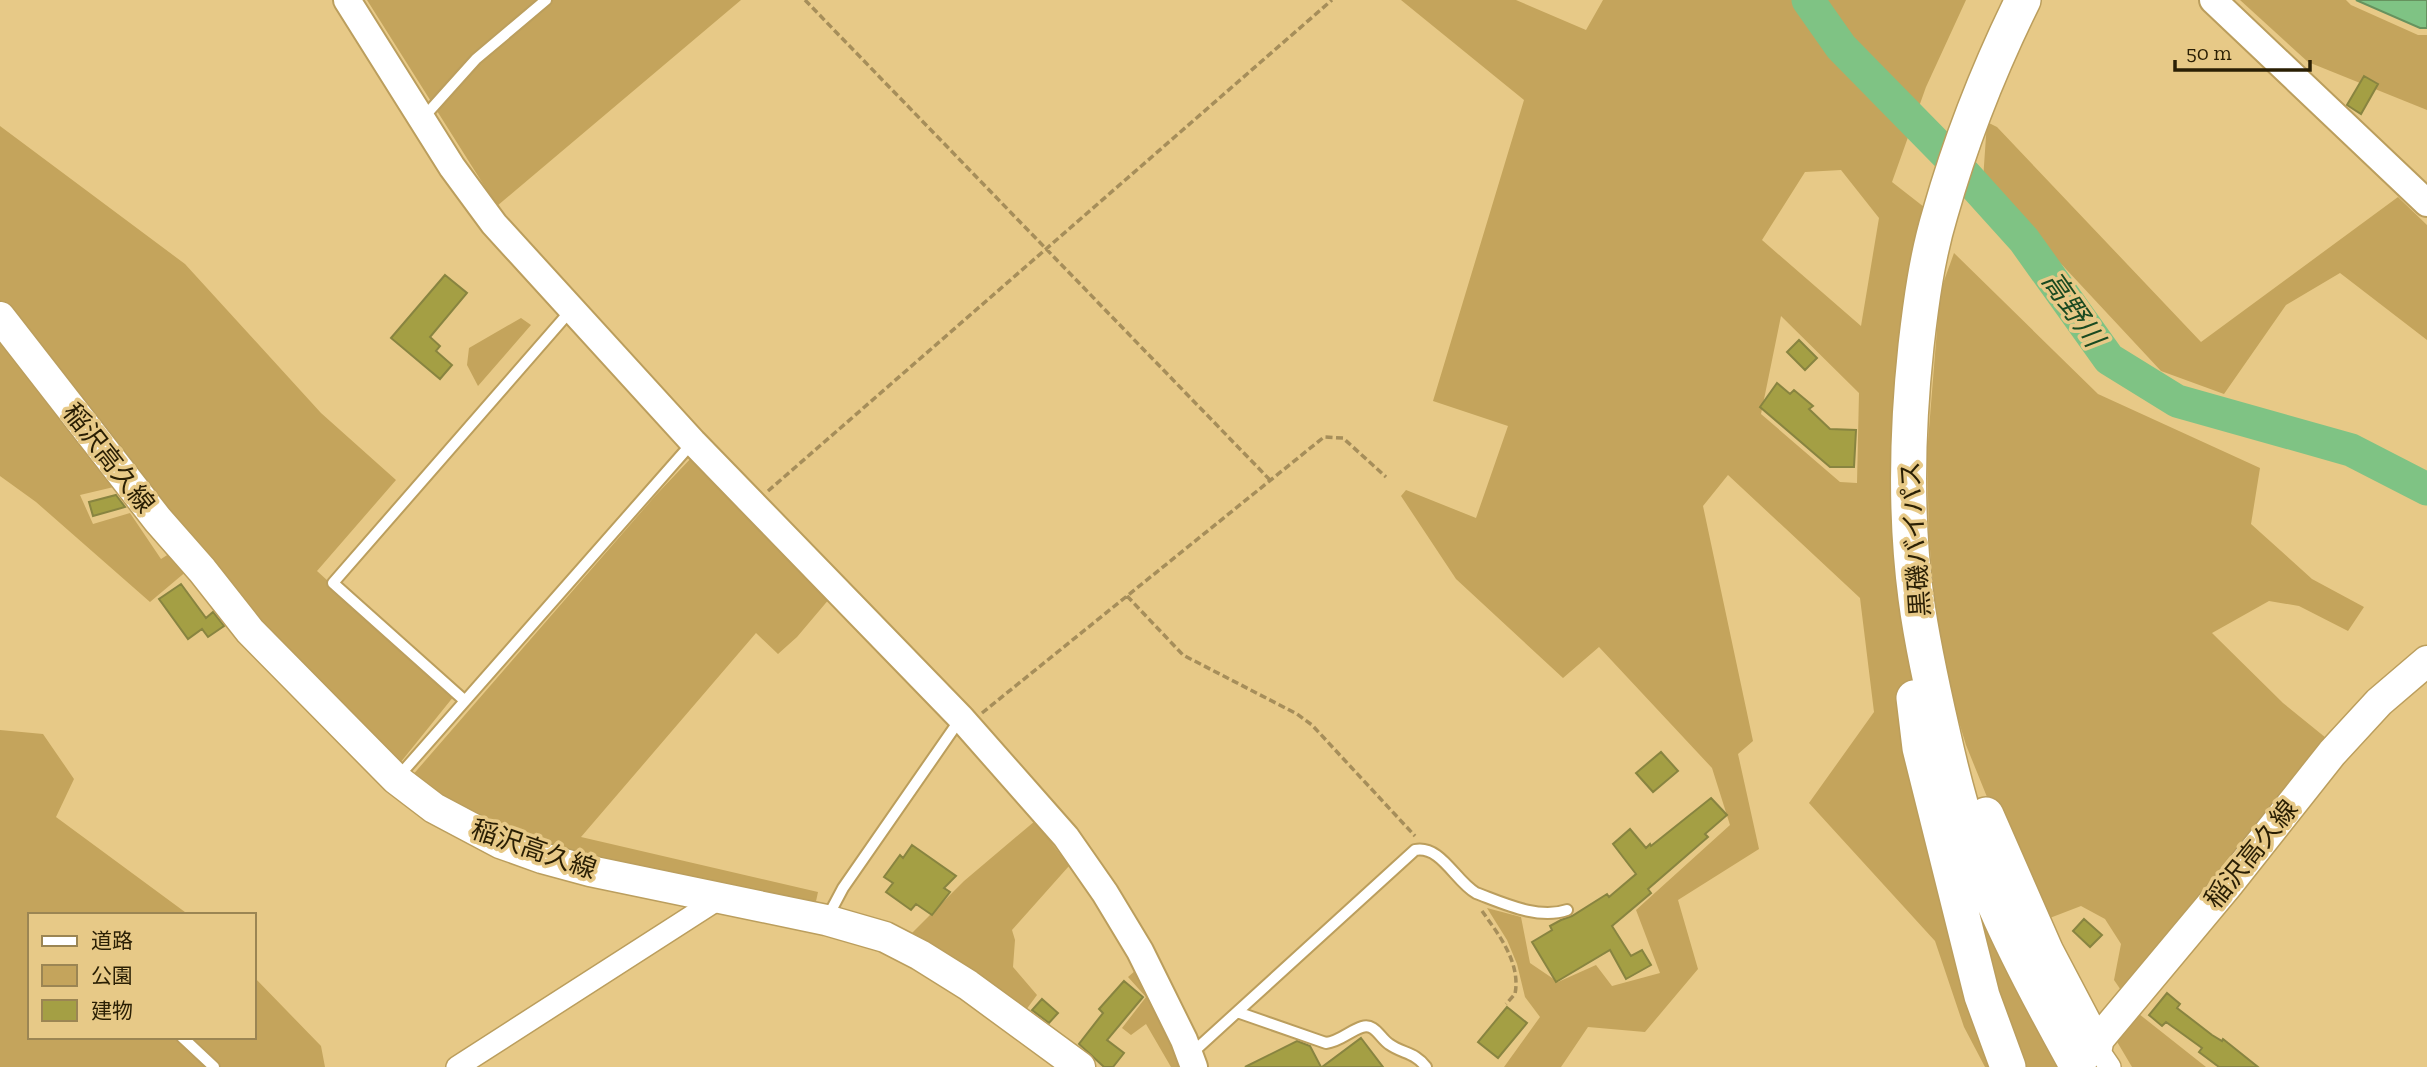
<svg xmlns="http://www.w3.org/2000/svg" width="2427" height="1067" viewBox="0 0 2427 1067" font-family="'Zilla Slab','Noto Sans JP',serif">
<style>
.green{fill:#c4a45c;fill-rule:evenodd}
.water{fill:#7fc384;stroke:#66925e;stroke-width:2}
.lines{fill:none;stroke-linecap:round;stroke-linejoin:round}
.river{stroke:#7fc384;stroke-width:33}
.building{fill:#a49f44;stroke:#888440;stroke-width:2}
.service-casing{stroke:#bb9e5d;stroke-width:14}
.minor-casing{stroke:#bb9e5d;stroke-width:24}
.tertiary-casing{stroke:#bb9e5d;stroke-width:30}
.secondary-casing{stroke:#bb9e5d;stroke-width:33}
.trunk-casing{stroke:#bb9e5d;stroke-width:38}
.path{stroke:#a68e5a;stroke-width:3.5;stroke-dasharray:7 3.5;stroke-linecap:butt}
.service{stroke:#fff;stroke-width:10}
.minor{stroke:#fff;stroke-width:21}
.tertiary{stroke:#fff;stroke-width:26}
.secondary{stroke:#fff;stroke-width:30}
.trunk{stroke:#fff;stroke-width:35}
.labels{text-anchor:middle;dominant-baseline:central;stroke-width:7;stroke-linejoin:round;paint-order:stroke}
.street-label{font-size:26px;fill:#2a1f04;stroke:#e7c987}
.water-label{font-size:28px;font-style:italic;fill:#1a4a21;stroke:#e7c987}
</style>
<rect width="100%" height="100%" fill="#e7c987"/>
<!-- green -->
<path class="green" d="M367 0H741L497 206Z
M1401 0H1516L1586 30 1603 0H1966L1926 87 1892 182 1924 207 1901 317 1892 432 1894 535 1903 618 2066 1067H1985L1964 1027 1935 941 1809 803 1874 712 1860 598 1728 475 1703 506 1753 741 1738 754 1759 849 1678 900 1698 969 1645 1032 1588 1027 1561 1067H1504L1540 1017 1525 997 1517 964 1507 940 1487 908 1521 917 1530 963 1558 982 1596 965 1612 986 1660 973 1636 910 1730 825 1712 768 1599 647 1563 678 1456 579 1401 496 1406 490 1476 518 1508 426 1433 401 1524 100ZM1841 170 1879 218 1861 326 1762 240 1805 172ZM1781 316 1859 393 1857 483 1840 482 1761 414Z
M2240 0H2346L2351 5 2418 35H2427V110L2308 62Z
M1987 122 1997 127 2201 342 2398 197 2427 225V340L2340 273 2286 305 2224 394 2161 371 1983 180Z
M0 126 185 264 321 413 396 480 317 571 454 696 400 763 267 635 0 308Z
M1954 253 2098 394 2260 468 2251 524 2312 579 2364 607 2348 631 2299 606 2269 601 2212 633 2283 703 2331 742 2125 996 2114 980 2121 944 2105 919 2081 906 2042 921 2004 839 1966 745 1940 660 1929 538 1927 454 1940 292Z
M521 318 531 325 478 386 467 365 469 348Z
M0 331 118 486 80 495 93 524 130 513 161 559 172 552 188 570 150 602 36 502 0 476Z
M694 455 830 598 797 637 778 654 756 633 581 837 818 892 815 906 658 873 501 834 411 777 655 496Z
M0 730 43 734 74 779 56 817 189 915H30V1037H254V977L321 1046 325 1067H0Z
M1035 821 1069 866 1012 930 1015 940 1013 967 1037 995 1023 1014 908 937 964 881Z
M1136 970 1181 1067H1171L1146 1024 1131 1035 1122 1028 1146 997 1128 977Z
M2139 1014 2206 1067H2132L2116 1040Z"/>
<!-- water -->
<path class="water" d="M2356 0H2427V28H2420Z"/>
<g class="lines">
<!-- river -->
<path class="river" d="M1808 0 1841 47 1950 158 2024 240 2109 359 2177 401 2351 450 2427 489"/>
</g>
<!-- building -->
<path class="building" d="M2364 76 2378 84 2361 114 2347 105Z
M445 275 467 293 430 337 440 346 436 351 452 365 440 379 391 338Z
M1799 340 1817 358 1805 370 1787 352Z
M1777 383 1790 394 1794 390 1813 406 1809 409 1830 429 1856 430 1854 467H1830L1760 407Z
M116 495 125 507 93 516 89 502Z
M181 584 206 618 213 612 224 626 208 637 202 629 188 639 159 599Z
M1661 752 1678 771 1653 792 1636 773Z
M1711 798 1727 815 1705 834 1708 837 1648 889 1651 893 1612 926 1631 956 1642 950 1651 965 1626 979 1610 950 1556 982 1532 942 1552 930 1550 926 1561 920 1572 916 1607 894 1609 897 1636 874 1613 844 1630 829 1646 848 1650 844 1651 846Z
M912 845 956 876 944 888 950 892 932 915 916 904 911 910 886 892 893 883 884 877 900 855 903 858Z
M2084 919 2102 935 2090 947 2073 931Z
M1124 981 1143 997 1107 1040 1124 1053 1113 1067H1104L1079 1044 1103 1013 1099 1009Z
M2167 993 2180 1004 2177 1008 2212 1035 2222 1041 2223 1039 2258 1067H2219L2199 1052 2202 1048 2166 1022 2162 1026 2149 1015Z
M1042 999 1058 1013 1049 1023 1032 1010Z
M1507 1007 1527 1023 1498 1058 1478 1042Z
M1361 1038 1383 1067H1322Z
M1297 1041 1310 1046 1321 1067H1245Z"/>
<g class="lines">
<defs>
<path id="service" d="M423 118 476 59 546 0
M464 700 333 583 572 309
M398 777 693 442
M826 920 843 888 961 718
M1237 1012 1326 1043C1341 1041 1349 1031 1362 1027 1375 1023 1380 1038 1389 1044 1403 1054 1415 1052 1426 1067
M182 1037 214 1067
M1192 1053 1415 850C1441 845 1455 881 1476 893 1503 903 1538 920 1567 910"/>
<path id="minor" d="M2095 1045 2110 1067
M457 1067 720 898"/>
<path id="tertiary" d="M347 0 452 167 494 224 693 442 961 718 1066 837 1105 893 1140 951 1184 1040 1194 1067
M2213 0 2427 203"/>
<path id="secondary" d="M0 317 158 520 202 570 250 631 396 779 434 808 500 843 542 858 590 871 826 920 885 937 920 955 968 985 1080 1067
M2084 1057 2226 887 2332 753 2379 702 2427 661"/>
<path id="trunk" d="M2023 0C1989 69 1961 140 1940 214 1927 257 1921 302 1916 346 1907 430 1905 515 1916 598 1922 643 1932 687 1942 731 1955 790 1972 851 1996 907 2020 962 2049 1015 2078 1067
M1914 698 1920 748 1982 996 2008 1067
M1986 815 2046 952 2095 1045"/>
</defs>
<!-- service casing -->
<use href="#service" class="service-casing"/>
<!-- minor casing -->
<use href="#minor" class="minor-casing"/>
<!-- tertiary casing -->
<use href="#tertiary" class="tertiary-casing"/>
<!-- secondary casing -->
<use href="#secondary" class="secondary-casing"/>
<!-- trunk casing -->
<use href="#trunk" class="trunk-casing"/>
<!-- path -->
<path class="path" d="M805 0 1270 480
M768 491 1332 0
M1127 596 1183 655 1297 714 1312 725 1415 836
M982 713 1324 437 1343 438 1386 477
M1482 911C1499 935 1521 963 1515 994L1506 1004"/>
<!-- service -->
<use href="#service" class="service"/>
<!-- minor -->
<use href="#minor" class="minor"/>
<!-- tertiary -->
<use href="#tertiary" class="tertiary"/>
<!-- secondary -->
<use href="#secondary" class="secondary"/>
<!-- trunk -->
<use href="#trunk" class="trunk"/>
</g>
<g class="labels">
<!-- street labels -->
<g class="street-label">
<text transform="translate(109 458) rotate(52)">稲沢高久線</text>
<text transform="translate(1915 539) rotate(-94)">黒磯バイパス</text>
<text transform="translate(534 849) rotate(19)">稲沢高久線</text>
<text transform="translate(2251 854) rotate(-51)">稲沢高久線</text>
</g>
<!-- water labels -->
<g class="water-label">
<text transform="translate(2073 309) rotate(55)">高野川</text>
</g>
</g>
<!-- legend -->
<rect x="28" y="913" width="228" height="126" fill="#e7c987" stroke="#9b8553" stroke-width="2"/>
<rect x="42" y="936" width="35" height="10" fill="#ffffff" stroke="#9b8553" stroke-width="2"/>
<text x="91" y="948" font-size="21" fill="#2a1f04">道路</text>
<rect x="42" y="965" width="35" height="21" fill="#c4a45c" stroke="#9b8553" stroke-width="2"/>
<text x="91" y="983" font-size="21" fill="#2a1f04">公園</text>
<rect x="42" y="1000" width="35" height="21" fill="#a49f44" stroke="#9b8553" stroke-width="2"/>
<text x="91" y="1018" font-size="21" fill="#2a1f04">建物</text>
<!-- scale -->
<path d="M2175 60v10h135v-10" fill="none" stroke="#2a1f04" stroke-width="3.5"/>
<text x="2186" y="60" font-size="21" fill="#2a1f04" stroke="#e7c987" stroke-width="5" paint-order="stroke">50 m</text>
</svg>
